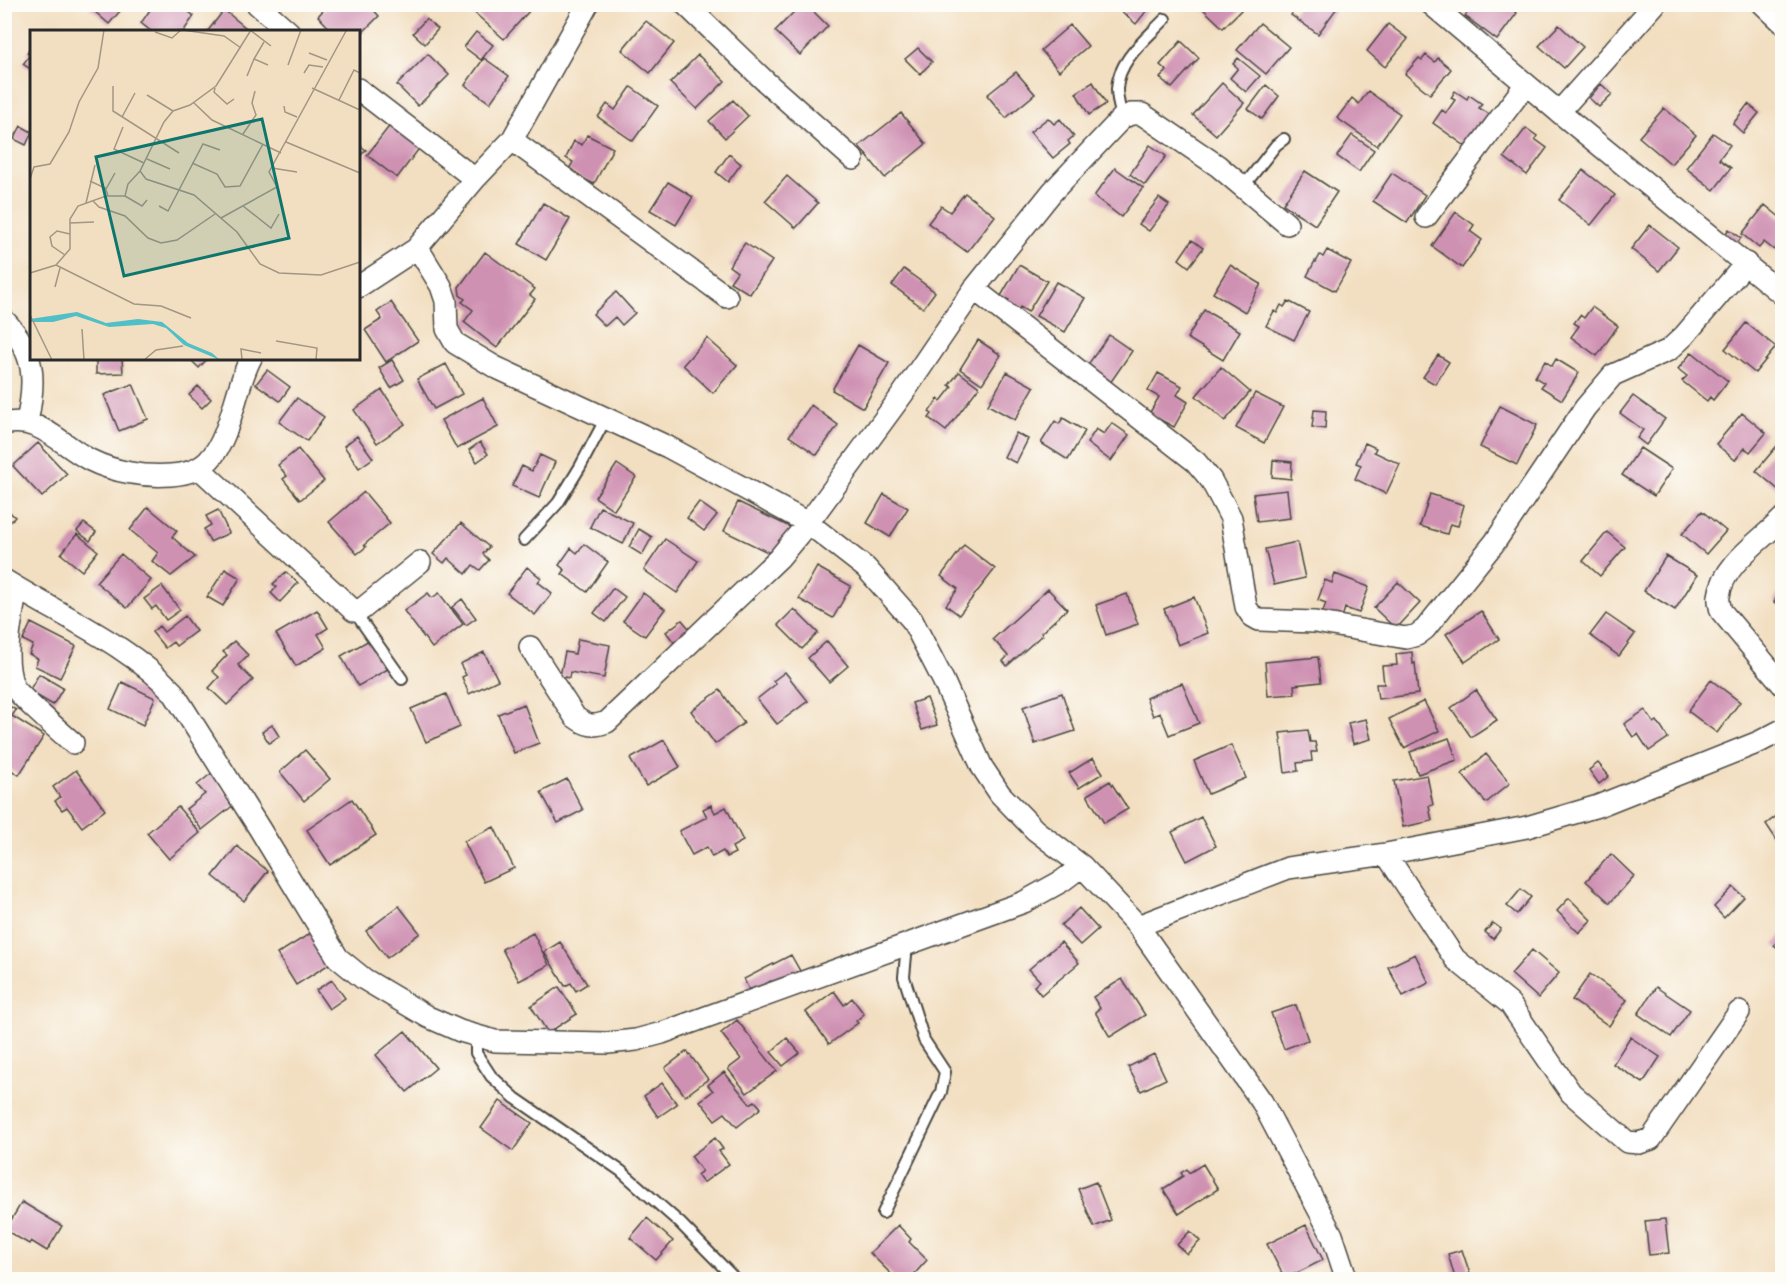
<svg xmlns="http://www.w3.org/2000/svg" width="1787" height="1284" viewBox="0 0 1787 1284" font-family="'Indie Flower',sans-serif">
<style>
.building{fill:#cf91b2}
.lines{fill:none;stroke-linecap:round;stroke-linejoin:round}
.service-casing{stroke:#494641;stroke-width:14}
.minor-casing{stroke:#494641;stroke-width:24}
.service{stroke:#fff;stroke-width:10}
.minor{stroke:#fff;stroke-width:21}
.inset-road{fill:none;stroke:#a29684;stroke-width:1.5}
.view{fill:#0f766e;fill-opacity:0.15;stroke:#0f766e;stroke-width:3}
.inset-edge{fill:none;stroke:#2b2b2b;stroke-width:3}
</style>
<rect width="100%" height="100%" fill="#fdfcf7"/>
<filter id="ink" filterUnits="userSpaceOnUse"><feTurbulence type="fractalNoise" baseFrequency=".0167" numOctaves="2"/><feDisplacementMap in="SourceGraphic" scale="12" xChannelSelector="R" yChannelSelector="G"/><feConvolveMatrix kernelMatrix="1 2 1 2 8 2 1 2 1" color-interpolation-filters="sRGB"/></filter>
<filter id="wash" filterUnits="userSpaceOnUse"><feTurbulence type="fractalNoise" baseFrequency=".008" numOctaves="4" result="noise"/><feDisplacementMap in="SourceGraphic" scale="24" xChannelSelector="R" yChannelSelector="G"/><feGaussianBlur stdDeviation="1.35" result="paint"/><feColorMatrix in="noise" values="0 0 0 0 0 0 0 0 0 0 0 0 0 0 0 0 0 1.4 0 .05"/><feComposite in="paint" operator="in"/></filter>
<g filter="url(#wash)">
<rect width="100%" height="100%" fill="#f2dec0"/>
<g id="blocks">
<!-- building -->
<path class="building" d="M86 4H126L109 24Z
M154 4H179L194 16 183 32H152L141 23Z
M329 4H368L379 16 358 37V32H333L318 16Z
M472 4H524L530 10 504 39 469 8Z
M802 4H806L828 26 800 55 775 31Z
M1122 4H1152L1136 24 1122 12 1126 7Z
M1299 4H1332L1337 8 1318 34 1291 15Z
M1473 4H1506L1517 13 1497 40 1465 16Z
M1199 5H1239L1243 8 1223 28Z
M224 10 251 32H207Z
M426 19 438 29 425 44 413 33Z
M646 21 674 43 650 73 622 50Z
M1260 23 1289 47 1266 74 1237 50Z
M1388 24 1408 39 1385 67 1367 51Z
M1070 25 1088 46 1059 71 1041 50Z
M1559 25 1583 47 1564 68 1539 46Z
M476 32 493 45 481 60 464 47Z
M1181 41 1199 58 1172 88 1160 78 1167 71 1160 65Z
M32 46V70L23 64 30 55 27 53Z
M918 48 932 62 920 74 905 59Z
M428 54 449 75 418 106 397 85Z
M698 55 725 81 697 109 670 83Z
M1426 55 1435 62 1438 58 1451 69 1430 94 1405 74 1419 58 1422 60Z
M484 58 509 76 490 103 465 85Z
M1238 58 1260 76 1246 92 1230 78 1238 68 1233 64Z
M1016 72 1035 94 1006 118 987 95Z
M1093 82 1106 104 1089 115 1076 93Z
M1222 83 1244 103 1216 135 1193 115Z
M1601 84 1612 94 1599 107 1589 98Z
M1266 85 1279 96 1262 119 1248 109Z
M631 87 658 106 633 141 598 117 607 104 615 110Z
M1368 91 1400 114 1377 146 1337 118 1352 98 1359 104Z
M1455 91 1467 99 1469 95 1482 104 1479 108 1491 115 1468 148 1433 123 1442 110 1446 113 1455 100 1451 98Z
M733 100 748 116 725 138 709 121Z
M1748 104 1759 113 1743 133 1733 124Z
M1664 108 1696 135 1671 164 1639 137Z
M901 113 926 144 885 178 859 146Z
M1048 118 1054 124 1060 119 1074 136 1068 141 1070 144 1053 158 1030 132Z
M391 124 421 146 397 178 367 155Z
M21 126 32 132 26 145 14 139Z
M1526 128 1537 136 1535 139 1547 148 1527 175 1504 157Z
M1713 133 1730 145 1719 159 1731 168 1714 190 1686 168Z
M587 135 613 148 594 184 568 171 573 162 566 158 574 141 582 145Z
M1352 135 1374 150 1359 172 1337 156Z
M358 144 366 150 358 158Z
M1150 145 1166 156 1145 185 1130 174Z
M729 154 741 164 728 182 716 172Z
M1115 168 1143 188 1121 217 1094 196Z
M1583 170 1615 195 1591 225 1559 200Z
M1305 171 1337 192 1315 225 1283 204Z
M1392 173 1425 195 1407 223 1373 201Z
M787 176 818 203 796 228 765 201Z
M668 182 693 197 676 225 650 210Z
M965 193 995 216 967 252 928 223 941 206 950 212Z
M1159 198 1169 205 1149 231 1139 224Z
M543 203 570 219 546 260 519 244Z
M1765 205 1782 219V239L1774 250 1764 242 1759 248 1742 234Z
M1456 212 1474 225 1470 231 1482 240 1462 268 1432 246Z
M1650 225 1678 247 1659 271 1631 249Z
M1729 229 1741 238 1734 247 1722 238Z
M1192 240 1203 248 1189 267 1179 259Z
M745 243 772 261 750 294 730 282 737 272 729 266Z
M1327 250 1351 263 1335 291 1307 276 1315 261 1316 262 1320 255 1323 257Z
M485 252 535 289 530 295 535 299 497 348 464 322 473 310 462 302 465 299 460 295 459 287Z
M1019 265 1047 281 1028 312 1020 307 1018 311 1006 304 1009 300 1001 296Z
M1230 265 1261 284 1245 312 1213 293Z
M904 269 935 292 923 308 892 285Z
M1056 282 1085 298 1065 332 1036 316Z
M616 292 635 313 622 325 615 317 605 326 593 314Z
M1288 301 1309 312 1294 340 1266 326 1274 311 1277 313 1281 305 1284 307Z
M391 302 418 341 386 362 365 330 382 319 377 312Z
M1592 307 1618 326 1597 356 1571 337 1579 326 1574 323 1580 315 1584 318Z
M1204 310 1240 331 1223 360 1187 338Z
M1746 323 1776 347 1755 373 1725 349Z
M1109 335 1132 351 1108 386 1084 370Z
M707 338 737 365 713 393 683 365Z
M978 340 1001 355 982 384 960 369Z
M858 345 889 363 863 408 832 390Z
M1692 352 1728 381 1713 400 1710 397 1707 401 1682 381 1687 376 1678 369Z
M1438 355 1449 362 1435 384 1423 377Z
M96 358H122L123 373 96 374Z
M189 358H208L199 368Z
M1556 359 1579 373 1562 400 1541 387 1544 383 1535 377 1545 361 1552 366Z
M392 360 404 380 391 388 379 368Z
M446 364 462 394 434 409 417 379Z
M1221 367 1250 392 1225 421 1196 396Z
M267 370 290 387 280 401 256 384Z
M959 372 979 387 946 431 929 418 932 414 929 412 938 399 941 401 952 387 949 385Z
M1007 372 1034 387 1015 420 988 405Z
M1158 373 1182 386 1177 395 1188 402 1174 427 1149 414 1159 397 1148 391Z
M133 384 148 419 119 431 104 395Z
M198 386 211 399 202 408 189 395Z
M382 390 405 424 377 443 354 410Z
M1255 393 1283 407 1264 443 1236 428Z
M1633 396 1665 419 1646 445 1637 438 1643 430 1620 413Z
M297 398 324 417 307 441 279 422Z
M483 398 498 427 457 449 441 420Z
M811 405 838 425 817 455 789 436Z
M1500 406 1537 425 1517 465 1480 447Z
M1314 410 1326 411 1325 429 1312 427Z
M1742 413 1766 433 1750 452 1745 448 1735 460 1716 444Z
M1063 418 1085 431 1068 460 1041 443 1055 421 1059 424Z
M1112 423 1129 435 1111 461 1087 443 1096 429 1104 434Z
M1016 433 1028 439 1016 463 1004 457Z
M357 436 373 458 359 468 344 446Z
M1781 441 1782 487 1780 491 1756 471Z
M480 442 488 454 477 462 469 450Z
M38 443 67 474 42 497 13 466Z
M1365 443 1376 448 1374 452 1400 464 1386 494 1355 479 1361 465 1356 463Z
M1640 448 1672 469 1654 496 1622 475Z
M298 449 324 481 300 500 283 479 287 476 278 465Z
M540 455 555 462 539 498 512 486 522 466 532 471Z
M1273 460 1292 462 1291 479 1272 477Z
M617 464 636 477 614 510 595 497Z
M1287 490 1290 518 1257 522 1253 494Z
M364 492 390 523 364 545 366 547 357 554 329 522Z
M884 494 908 508 890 537 867 523Z
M1430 494 1464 505 1458 526 1450 524 1447 534 1420 526Z
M699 502 717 515 704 531 687 518Z
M738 502 790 527 776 556 724 531Z
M4 507 15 517 4 528Z
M148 507 177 531 172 537 195 557 171 576 152 561 158 553 130 530Z
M600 507 633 523 623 544 590 527Z
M218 510 229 533 210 542 204 529 211 525 206 516Z
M1702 511 1726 531 1706 554 1682 534Z
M84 523 96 532 90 541 77 531Z
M461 523 489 547 483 554 489 560 480 570 473 565 466 574 448 558 444 563 433 554Z
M639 529 652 537 642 555 629 547Z
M1607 532 1625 547 1600 576 1583 561Z
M77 534 98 551 82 571 61 554Z
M665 539 698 561 677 593 644 570Z
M1297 542 1305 578 1274 585 1265 549Z
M584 544 608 562 587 592 562 574 565 570 559 565 571 548 577 553Z
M964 545 995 569 959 615 946 605 958 589 941 576Z
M121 554 151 580 127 608 96 582Z
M1666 556 1697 575 1675 610 1644 591Z
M527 567 541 578 538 582 552 593 535 615 507 593Z
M817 567 851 586 833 618 799 599Z
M225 569 240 578 223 606 207 597Z
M286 572 298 583 280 602 271 593 277 587 273 584Z
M1335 574 1369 587 1359 613 1345 608 1341 621 1322 614 1326 603 1318 600 1325 580 1332 583Z
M1398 582 1420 603 1396 629 1374 608Z
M162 586 180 610 166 620 156 606 152 609 144 599Z
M613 588 625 597 606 622 594 613Z
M1782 588V607L1774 602Z
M1048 589 1067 609 1041 633 1042 635 1007 666 1003 661 1008 656 993 639Z
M428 593 432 598 439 593 463 624 432 648 404 611Z
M643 593 665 609 645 636 623 621Z
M1127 594 1138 624 1106 635 1096 605Z
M1194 597 1208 633 1178 645 1164 609Z
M462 599 476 618 466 625 452 607Z
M794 609 818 633 802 649 778 625Z
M317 610 328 628 318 634 326 648 296 666 276 634Z
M1481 611 1499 639 1465 662 1446 634Z
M1606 614 1635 634 1619 656 1590 635Z
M185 616 196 631 176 646 173 642 165 648 152 632 159 626 164 632Z
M682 620 692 632 676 645 666 632Z
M31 623 76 646 60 678 35 666 38 659 29 654 33 645 23 640Z
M371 639 388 669 358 686 341 656Z
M578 639 610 645 604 678 570 672 569 678 560 676 565 652 575 654Z
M234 641 248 655 238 665 253 680 227 705 209 688 219 677 212 671 227 655 223 652Z
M827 641 848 666 829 682 808 658Z
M484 652 498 680 469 694 462 677 466 675 460 664Z
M1412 652 1413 664 1415 663 1418 694 1378 699 1376 684H1384L1382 666 1397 665 1396 654Z
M1318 657 1321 682 1294 685 1295 694 1268 696 1265 662Z
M785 672 808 701 777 724 757 699 776 684 773 681Z
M39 674 63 688 53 705 29 691Z
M1711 680 1740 702 1717 733 1688 711Z
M122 682 155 698 143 725 110 709Z
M1182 683 1199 723 1169 735 1160 713 1153 716 1146 698Z
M720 690 744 723 715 744 691 711Z
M1476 690 1497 720 1471 737 1451 708Z
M1062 693 1075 731 1035 744 1023 707Z
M446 694 460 727 426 742 411 709Z
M927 698 937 725 922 730 912 703Z
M1424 701 1439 731 1404 748 1389 719Z
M4 703 16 710 12 716 44 736 19 775 4 766Z
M524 704 539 743 514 753 498 714Z
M1645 710 1654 723 1657 721 1668 738 1649 751 1638 734 1633 737 1624 724Z
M1366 719 1371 739 1353 744 1348 723Z
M272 725 279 736 269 743 262 732Z
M1308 730 1310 742H1315L1317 752H1311L1312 761 1297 763 1298 771 1285 773 1280 733Z
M1449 738 1457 760 1418 774 1410 752Z
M664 740 680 767 646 786 630 759Z
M1231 745 1246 778 1208 794 1194 761Z
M305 750 330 779 304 801 280 772Z
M1486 754 1510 783 1486 803 1462 774Z
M1093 758 1103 773 1079 788 1069 773Z
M1598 763 1609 776 1599 784 1589 770Z
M76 770 105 810 82 827 67 807 62 810 55 801 60 797 53 787Z
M213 772 222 783 219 785 235 804 202 830 186 809 205 794 197 785Z
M1427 775 1433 805 1429 806 1432 821 1403 827 1394 781Z
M567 779 583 810 558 823 541 792Z
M1110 781 1128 809 1104 823 1087 795Z
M352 799 376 835 330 865 307 830Z
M711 805 715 813 726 807 743 841 732 847 735 853 727 857 723 851 712 857 707 847 692 855 679 831 707 817 703 809Z
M178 807 200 833 169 859 147 833Z
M1782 812V848L1766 824Z
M1201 817 1216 846 1187 861 1172 832Z
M494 827 514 868 484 882 464 841Z
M237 846 268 871 244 901 213 876Z
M1611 854 1634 876 1610 903 1586 881Z
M1733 887 1744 897 1724 918 1714 907Z
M1521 889 1531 897 1517 914 1507 906Z
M1569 898 1591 920 1579 933 1557 911Z
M399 906 420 933 387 958 366 931Z
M1079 908 1098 929 1080 945 1061 925Z
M1493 923 1501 929 1493 939 1485 932Z
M311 933 331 963 296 985 277 954Z
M533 933 549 965 519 981 502 949Z
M1782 934V951L1774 945Z
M560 942 587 984 576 991 571 983 565 986 544 952Z
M1061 942 1079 963 1041 995 1034 986 1040 981 1029 969Z
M1532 950 1559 973 1538 998 1511 974Z
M1415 954 1429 983 1403 996 1388 967Z
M791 955 800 971 773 984 771 981 750 992 744 979Z
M1590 974 1627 1000 1609 1026 1572 1000Z
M1122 979 1145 1015 1110 1037 1095 1012 1100 1008 1093 997Z
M332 980 345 998 329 1009 316 990Z
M559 987 577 1014 548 1033 531 1006Z
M1656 987 1690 1010 1671 1037 1638 1014Z
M834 991 844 1005 852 998 864 1014 856 1021 858 1023 829 1044 806 1012Z
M1296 1005 1308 1040 1284 1049 1271 1013Z
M737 1020 777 1071 747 1093 728 1069 741 1059 721 1033Z
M405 1031 436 1068 407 1092 376 1055Z
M1630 1037 1660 1057 1643 1083 1613 1064Z
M787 1038 800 1053 783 1066 771 1052Z
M687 1051 708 1079 685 1096 665 1068Z
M1154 1054 1166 1079 1141 1091 1128 1067Z
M724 1072 750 1104 755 1101 761 1108 737 1127 725 1113 715 1120 700 1101 713 1091 708 1085Z
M662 1083 677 1104 658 1117 644 1096Z
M500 1101 532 1123 513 1151 481 1128Z
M715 1138 723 1149 719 1151 729 1164 703 1183 697 1175 702 1171 691 1156Z
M1203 1164 1218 1189 1179 1214 1163 1189 1183 1176 1181 1173 1187 1169 1189 1173Z
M1096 1182 1111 1220 1094 1227 1078 1189Z
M22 1202 62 1226 47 1251 31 1241 29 1244 5 1230Z
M647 1218 673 1241 656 1260 630 1238Z
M1665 1219 1669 1253 1649 1255 1645 1221Z
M898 1225 911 1239 909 1242 927 1260 909 1280H897L870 1253Z
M1306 1225 1323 1260 1285 1279 1267 1244Z
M1190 1231 1200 1241 1187 1254 1177 1245Z
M1462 1250 1470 1274 1455 1278 1448 1254Z"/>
</g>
</g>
<g filter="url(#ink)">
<use href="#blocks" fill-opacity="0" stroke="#494641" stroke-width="1.5"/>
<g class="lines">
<defs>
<path id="service" d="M1122 118C1120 109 1117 99 1117 89 1118 60 1146 39 1165 19
M1243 187 1276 145 1284 139
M524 540 558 503 580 467 606 418
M354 611 402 679
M476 1036V1053L491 1076 515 1098 621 1171 680 1223 736 1280
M883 1213 941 1092 945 1072 924 1040 904 977 907 944"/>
<path id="minor" d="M257 4 289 32
M685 4 766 82 853 159
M1431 4 1559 112 1782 294
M1763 4 1782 22
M358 89 475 179
M1559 112 1655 4
M512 140 727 297
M1426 217 1526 84
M416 249 422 255 441 286 446 301 447 329 455 343 495 367 668 447 808 523 866 568 912 620 943 680 982 767 1000 794 1035 830 1082 866 1138 926 1262 1102 1332 1235 1347 1280
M358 287 416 249 475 179 512 140 588 4
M974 289 1196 462 1211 480 1231 518 1246 607 1252 616 1259 620 1315 622 1406 638 1417 635 1425 629 1495 542 1585 408 1613 375 1669 350 1684 336 1746 263
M4 320C36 353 36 379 27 422
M4 424C39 415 61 445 90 460 114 472 144 477 171 475 185 474 199 471 209 460 231 438 235 387 251 358
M199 468 354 611 362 609 420 562
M1782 519C1761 541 1723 564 1719 596 1718 601 1720 606 1721 611L1782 684
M4 580C60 615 129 645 173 692L259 828 338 958 364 979 428 1017 460 1031 495 1041 608 1043 636 1040 662 1033 1024 902 1062 881 1082 866
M17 588C12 617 2 657 13 685 17 695 62 733 73 743
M530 647 575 717C587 726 593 727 607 722L779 558 808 523 902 395 974 289 1052 192 1122 118 1131 114H1142L1218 166 1287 224
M1386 854 1455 959 1510 1004 1571 1093 1627 1142 1639 1143 1651 1139 1739 1012
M1138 926 1288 868 1386 854 1527 827 1598 806 1759 742 1782 730"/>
</defs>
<!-- service casing -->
<use href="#service" class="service-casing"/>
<!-- minor casing -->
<use href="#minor" class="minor-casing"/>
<!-- service -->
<use href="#service" class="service"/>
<!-- minor -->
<use href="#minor" class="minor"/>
</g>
</g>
<!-- overview -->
<g transform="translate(30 30)">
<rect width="330" height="330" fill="#f2dec0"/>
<path d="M47 282 76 293 108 289 132 292 158 313 182 323 190 330 154 315 136 298 123 294 79 297 46 286 23 292H0V289Z" fill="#50bfc6"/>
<path class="inset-road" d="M153 0 194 6 211 18M220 0 241 16M125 2 142 8 151 0M234 12 224 29 238 35M279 23 297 30M258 35 271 0M274 43 279 35 293 37M217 46 224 29M83 56V81L149 123M185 58 184 62 197 74 204 69M282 58 330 80M117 65 143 81M309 70 324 40 330 43M164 73 182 90 251 123M254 76 255 82 267 87M92 87 105 63M93 97 84 119 114 133M213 104 226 85 222 73 225 61M256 112 330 143M117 129 140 139M162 133 187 144 195 157 210 156 233 114M242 138 267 142M110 141 116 149 164 165 207 202 230 234 249 243 291 245 330 232M0 149 4 137 20 134 39 102 49 72 68 38 74 0M60 151 75 158 78 165M76 159 85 143M95 166 112 176 117 170M63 171 69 177 95 186 118 208 131 213 147 210 185 184M56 173 65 135M129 176 138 181 173 114 190 120M213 176 241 198 249 184M191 188 247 157 239 142 316 1M40 193 64 192M35 225 22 216 20 207 27 201 40 204M26 235 104 274 131 276 161 288M0 243 26 235 40 219V189L48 176 76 166H95L98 154 110 141 134 92 143 81 160 75 186 56 221 0M25 257 30 238M0 285 22 330M52 299 54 330M246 311 287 318 286 330M114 330 126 320 153 316M212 330 211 319 231 323"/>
<path class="view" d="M232 89 259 208 94 246 66 127Z"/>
<rect width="330" height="330" class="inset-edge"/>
</g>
<!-- margin -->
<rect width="1787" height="1284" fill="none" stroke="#fdfcf7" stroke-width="24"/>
</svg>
